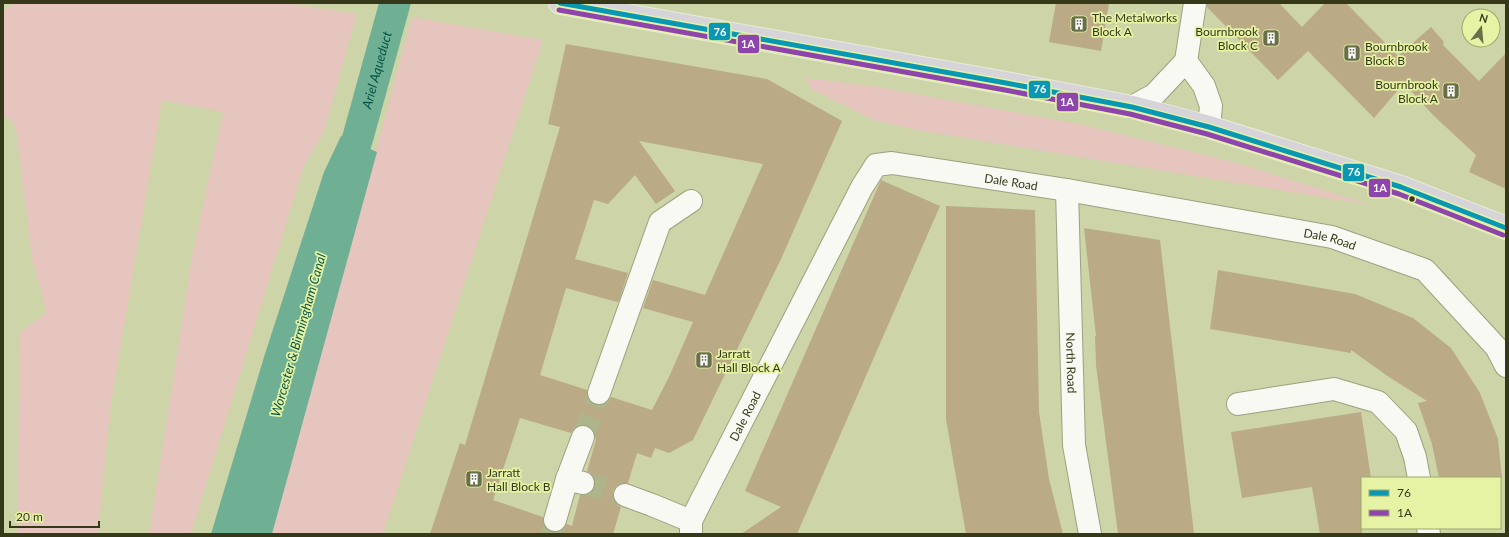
<svg xmlns="http://www.w3.org/2000/svg" width="1509" height="537" viewBox="0 0 1509 537" font-family="Lato,sans-serif">
<style>
.green{fill:#e6c5bf}
.water{fill:#6fb094}
.lines{fill:none;stroke-linecap:round;stroke-linejoin:round}
.canal{stroke:#6fb094;stroke-width:31}
.building{fill:#baaa86;fill-rule:evenodd}
.minor-tunnel{stroke:#aeb58b;stroke-width:22;stroke-dasharray:22 11;stroke-linecap:butt}
.minor-casing{stroke:#9ca17f;stroke-width:24}
.highway-casing{stroke:#e8ecd8;stroke-width:24}
.minor{stroke:#f7f9f2;stroke-width:22}
.highway{stroke:#d6d4d8;stroke-width:22}
.bus-1-casing{stroke:#e6f2a4;stroke-width:8}
.bus-2-casing{stroke:#e6f2a4;stroke-width:8}
.bus-1{stroke:#0898b3;stroke-width:5}
.bus-2{stroke:#8e44ad;stroke-width:5}
.bus-dot{fill:#353919;stroke:#e6f2a4;stroke-width:1.5}
.labels{text-anchor:middle;dominant-baseline:central;stroke-width:3.5;stroke-linejoin:round;paint-order:stroke}
.poi-label{font-size:12px;fill:#353919;stroke:#e6f2a4;text-anchor:start}
.street-label{font-size:12px;fill:#353919;stroke:#e6f2a4}
.water-label{font-size:13px;font-style:italic;fill:#025345;stroke:#e6f2a4}
.line-badge{stroke:#e6f2a4;stroke-width:1.5}
.badge-label{font-size:11px;text-anchor:middle;font-weight:bold;fill:#fff}
</style>
<rect width="100%" height="100%" fill="#ccd4a8"/>
<!-- green -->
<path class="green" d="M16 3H286L357 14 324 131 303 168 191 534H149L192 257 223 112 162 100 110 410 98 534H18L19 333 47 312 32 258 16 129 9 117H3V10Z
M412 17 543 40 383 534H272Z
M806 78 873 86 1083 125 1237 163 1370 205 917 130 874 120 811 89Z"/>
<!-- water -->
<path class="water" d="M341 136 377 152 272 534H211L264 357 324 172Z"/>
<g class="lines">
<!-- canal -->
<path class="canal" id="s1" d="M343 184 358 137 395 3"/>
</g>
<!-- building -->
<path class="building" d="M1056 3H1109L1101 51 1049 42Z
M1207 3H1279L1302 27 1325 3H1346L1398 56 1431 27 1444 42 1443 45 1479 81 1506 53V189L1469 172 1476 155 1433 115 1404 83 1374 118 1308 51 1278 80 1207 7Z
M566 44 767 79 842 121 781 259 693 440 669 453 655 448 651 458 637 453 628 483H623L617 485 613 491V497L615 503 621 507 613 534H430L460 443 465 445 560 127 548 124ZM639 141 763 164 705 295 653 280 643 308 693 322 669 377 652 410 611 397 607 403 601 405H595L589 401 587 396V390L540 375 566 288 617 302 619 301 628 273 575 259 594 200 608 204 635 175 656 204 675 191ZM520 418 571 433 575 427 581 425H587L592 429 595 435 596 440 587 471 592 474 595 479V486L592 492 587 495H580L572 526 567 524 563 529 558 532H552L546 529 543 523V517L493 500Z
M881 180 940 206 797 534H741L781 507 745 491Z
M946 206 1035 210 1039 412 1049 479 1063 534H966L946 419Z
M1084 228 1160 240 1194 534H1118L1096 365 1095 336H1096Z
M1218 270 1355 294 1413 318 1451 348 1480 393 1498 439 1502 478H1439L1432 444 1418 403 1427 401 1389 377 1351 350V353L1210 329Z
M1361 412 1371 478H1362V534H1320L1312 487 1242 498 1231 432Z"/>
<g class="lines">
<!-- minor-tunnel -->
<path class="minor-tunnel" d="M583 437 599 393
M583 483 625 495
M552 534 555 520"/>
<defs>
<g id="minor">
<path d="M1186 61 1195 3"/>
<path d="M1132 107 1154 95 1186 61 1204 86 1211 106 1209 127"/>
<path id="s2" d="M1067 190 1074 445 1090 534"/>
<path d="M599 393 660 222 691 201"/>
<path d="M1238 404 1334 389 1378 402 1406 431 1415 457 1419 478"/>
<path d="M583 437 567 479 583 483"/>
<path d="M625 495 652 505 691 521"/>
<path d="M555 520 567 479"/>
<path d="M1428 528 1429 534"/>
<path id="s3" d="M691 534V521L702 499 862 187 876 165 892 163 1067 190 1332 237 1425 270 1496 347 1506 366"/>
</g>
<path id="highway" d="M560 3 1006 83 1132 107 1209 127 1401 187 1506 228"/>
</defs>
<!-- minor casing -->
<use href="#minor" class="minor-casing"/>
<!-- highway casing -->
<use href="#highway" class="highway-casing"/>
<!-- minor -->
<use href="#minor" class="minor"/>
<!-- highway -->
<use href="#highway" class="highway"/>
<defs>
<path id="bus-1" d="M560 3 1006 83 1132 107 1209 127 1401 187 1506 228"/>
<path id="bus-2" d="M559 10 1005 90 1130 114 1207 134 1399 194 1503 235"/>
</defs>
<!-- bus-1 casing -->
<use href="#bus-1" class="bus-1-casing"/>
<!-- bus-2 casing -->
<use href="#bus-2" class="bus-2-casing"/>
<!-- bus-1 -->
<use href="#bus-1" class="bus-1"/>
<!-- bus-2 -->
<use href="#bus-2" class="bus-2"/>
</g>
<!-- icons -->
<defs>
<symbol id="building-square" viewBox="-11 -11 22 22"><rect x="-9" y="-9" width="18" height="18" rx="4" fill="#6a6f4b" stroke="#e6f2a4"/><path d="M-4-6H4V6H1V3H-1V6H-4ZM-2.5-4.3h1.7v1.8h-1.7ZM.8-4.3h1.7v1.8H.8ZM-2.5-1h1.7V.8h-1.7ZM.8-1h1.7V.8H.8Z" fill="#fff"/></symbol>
</defs>
<g fill-rule="evenodd">
<use href="#building-square" x="1069" y="14" width="20" height="20"/>
<use href="#building-square" x="1261" y="28" width="20" height="20"/>
<use href="#building-square" x="1342" y="43" width="20" height="20"/>
<use href="#building-square" x="1441" y="81" width="20" height="20"/>
<use href="#building-square" x="694" y="350" width="20" height="20"/>
<use href="#building-square" x="464" y="469" width="20" height="20"/>
</g>
<!-- markers -->
<circle class="bus-dot" cx="1412" cy="199" r="3.5"/>
<g class="labels">
<!-- poi labels -->
<g class="poi-label">
<text x="1092" y="17">The Metalworks<tspan x="1092" dy="14">Block A</tspan></text>
<text x="1258" y="31" text-anchor="end">Bournbrook<tspan x="1258" dy="14">Block C</tspan></text>
<text x="1365" y="46">Bournbrook<tspan x="1365" dy="14">Block B</tspan></text>
<text x="1438" y="84" text-anchor="end">Bournbrook<tspan x="1438" dy="14">Block A</tspan></text>
<text x="717" y="353">Jarratt<tspan x="717" dy="14">Hall Block A</tspan></text>
<text x="487" y="472">Jarratt<tspan x="487" dy="14">Hall Block B</tspan></text>
</g>
<!-- street labels -->
<g class="street-label">
<text stroke="none"><textPath href="#s3" startOffset="551">Dale Road</textPath></text>
<text stroke="none"><textPath href="#s3" startOffset="875">Dale Road</textPath></text>
<text stroke="none"><textPath href="#s2" startOffset="173">North Road</textPath></text>
<text stroke="none"><textPath href="#s3" startOffset="131">Dale Road</textPath></text>
</g>
<!-- water labels -->
<g class="water-label">
<text stroke="none"><textPath href="#s1" startOffset="119">Ariel Aqueduct</textPath></text>
<text transform="translate(298 335) rotate(-74)">Worcester &amp; Birmingham Canal</text>
</g>
</g>
<g class="line-badge">
<rect x="708" y="22" width="23" height="19" rx="4" fill="#0898b3"/>
<rect x="737" y="34" width="23" height="20" rx="4" fill="#8e44ad"/>
<rect x="1028" y="80" width="23" height="19" rx="4" fill="#0898b3"/>
<rect x="1056" y="92" width="23" height="20" rx="4" fill="#8e44ad"/>
<rect x="1342" y="163" width="23" height="19" rx="4" fill="#0898b3"/>
<rect x="1368" y="178" width="23" height="20" rx="4" fill="#8e44ad"/>
</g>
<g class="badge-label">
<text x="720" y="36">76</text>
<text x="748" y="48">1A</text>
<text x="1040" y="93">76</text>
<text x="1067" y="106">1A</text>
<text x="1354" y="176">76</text>
<text x="1380" y="192">1A</text>
</g>
<!-- border -->
<rect width="1509" height="537" fill="none" stroke="#353919" stroke-width="8"/>
<!-- legend -->
<rect x="1361" y="477" width="140" height="52" fill="#e6f2a4" stroke="#9fa86c"/>
<rect x="1369" y="490" width="20" height="6" fill="#0898b3" stroke="#9fa86c"/>
<text x="1397" y="497" font-size="12" fill="#353919">76</text>
<rect x="1369" y="510" width="20" height="6" fill="#8e44ad" stroke="#9fa86c"/>
<text x="1397" y="517" font-size="12" fill="#353919">1A</text>
<!-- north arrow -->
<g transform="translate(1481 28) rotate(16)"><circle r="19" fill="#e6f2a4" stroke="#9fa86c"/>
<path d="M0-3L7 15L0 10L-7 15Z" fill="#6a6f4b"/>
<text y="-6" font-size="11" font-weight="bold" text-anchor="middle" fill="#353919">N</text>
</g>
<!-- scale -->
<path d="M10 521v6h89v-6" fill="none" stroke="#353919" stroke-width="2"/>
<text x="16" y="521" font-size="12" fill="#353919" stroke="#e6f2a4" stroke-width="3" paint-order="stroke">20 m</text>
</svg>
